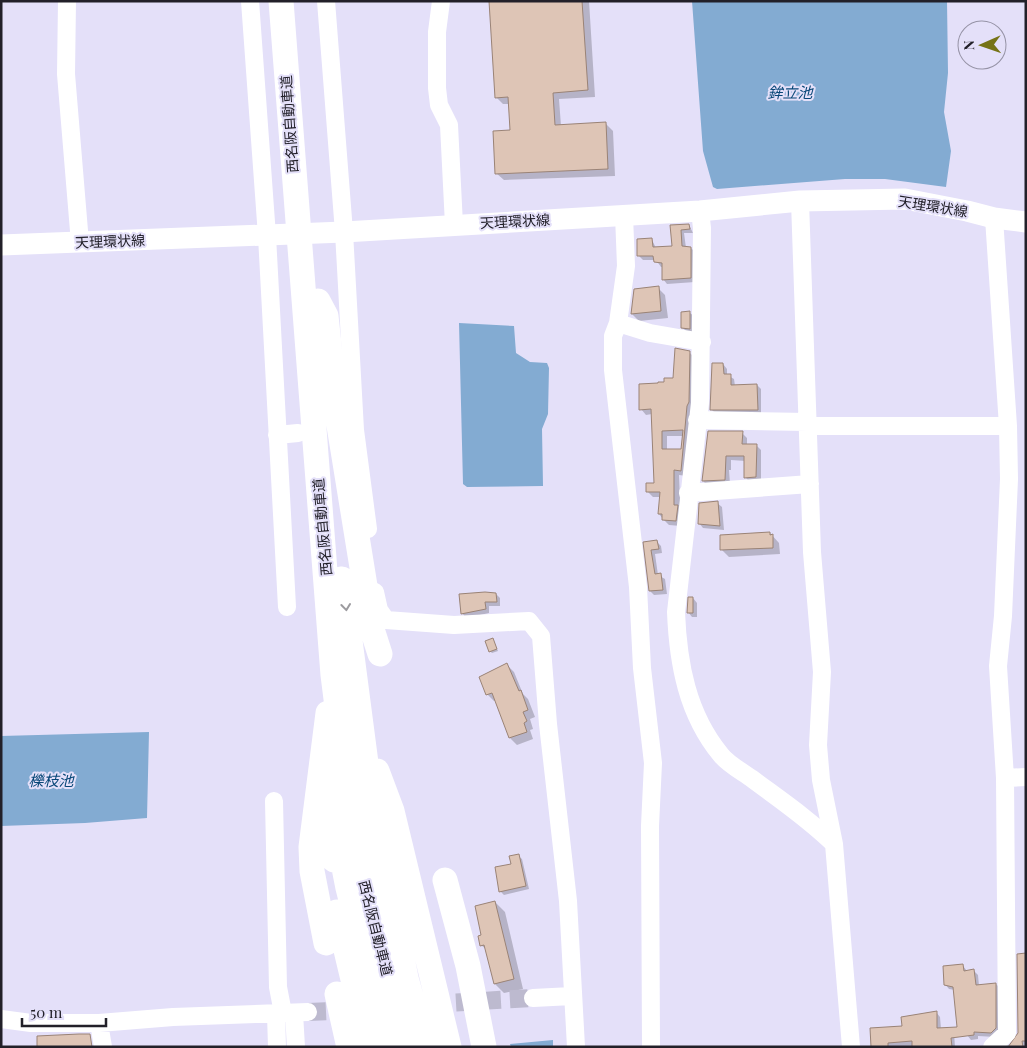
<svg xmlns="http://www.w3.org/2000/svg" width="1027" height="1048" viewBox="0 0 1027 1048" font-family="'Playfair Display','Noto Sans JP',serif">
<style>
.water{fill:#83abd2}
.shadow{fill:#0003;fill-rule:evenodd}
.building{fill:#dec5b6;stroke:#9a8376;fill-rule:evenodd}
.lines{fill:none;stroke-linecap:round;stroke-linejoin:round}
.minor-tunnel{stroke:#bdbacf;stroke-width:18;stroke-dasharray:18 9;stroke-linecap:butt}
.minor{stroke:#fff;stroke-width:18}
.major{stroke:#fff;stroke-width:21}
.highway{stroke:#fff;stroke-width:25}
.oneway{stroke:#9c9b9f}
.labels{text-anchor:middle;dominant-baseline:central;stroke-width:4;stroke-linejoin:round;paint-order:stroke}
.street-label{font-size:14px;fill:#222029;stroke:#e4e0f9}
.water-label{font-size:15px;font-style:italic;fill:#074677;stroke:#e4e0f9}
</style>
<rect width="100%" height="100%" fill="#e4e0f9"/>
<!-- water -->
<path class="water" d="M692 1H947L948 73 944 112 951 151 946 187 885 179H845L717 189 713 187 703 151Z
M459 323 514 326 516 353 530 362 547 363 549 368 548 414 542 429 543 486 467 487 463 484Z
M149 732 147 818 85 823 1 826V736Z
M553 1040V1047H511L510 1044Z"/>
<!-- shadow -->
<path class="shadow" d="M490 1H589L595 97 559 99 561 126 605 123 613 131 615 176 504 180 496 173 511 131 510 104H503L496 97Z
M689 225 693 233H684L686 248H691L695 252V282L667 284 663 279V267H661L656 260H643L639 256 652 240 656 248 674 247 671 226Z
M658 288 665 295 668 318 639 321 632 314Z
M690 313 694 316 693 332 686 331 682 327Z
M689 352 695 358 687 476 679 475 681 526 669 525 663 519 659 514 661 497H653L648 492 655 484 652 414 646 415 641 409 665 383 674 379ZM667 436H684L682 450 667 451Z
M723 364 727 369V375L734 379 735 386 757 385 761 389V414L715 413 711 409Z
M742 433 747 438V445H756L761 450V482L751 483 746 478V461L731 460V470H729L730 484 708 486 703 481Z
M717 503 722 507 724 530 703 528 699 523Z
M770 533 779 543 780 554 729 557 722 550Z
M656 541 661 546 662 553 655 554 658 575 665 579 667 594 654 595 650 591 645 543Z
M496 594 500 598V606H489V613L466 618 462 613Z
M693 598 697 603V617H692L688 612Z
M493 639 498 651 492 653 490 651Z
M507 665 514 672 523 694 528 699 535 717 530 719 533 729 530 730 533 739 517 745 510 738 497 701H494L487 694Z
M518 856 522 859 529 889 504 895 501 892Z
M495 902 505 912 523 989 504 993 495 984 487 950 481 945Z
M1026 955V1047H1010L1018 1037Z
M963 966 967 971H974L978 975 979 986 996 984 1000 988V1033L996 1037 978 1036V1039L971 1040 967 1035 955 990 949 989 945 984Z
M936 1012 940 1017 941 1029 954 1033 955 1047H872L903 1027Z"/>
<!-- building -->
<path class="building" d="M489 1H582L588 90 553 93 555 125 606 122 608 169 495 174 493 131 510 130 508 97 495 98Z
M689 224 690 229 681 230 682 246 691 247V278L662 280V263L654 262 653 256H637V239L652 238 653 247 672 246 670 225Z
M659 286 661 311 631 314 634 289Z
M690 311V329L681 328V312Z
M675 348 690 351 689 402 687 406 681 471 674 470V505H678L676 521 662 520V514H658L660 492H646V483H654L651 409 639 410V384L658 383V382H664V378H673ZM683 430 681 449H662V431Z
M712 363H723L724 374H731V385L757 384 758 410H710Z
M708 431H743L742 444H757L756 477 744 478V456H726L725 480 702 481Z
M718 501 720 526 698 524 699 503Z
M770 532V535L773 534V548L720 550V535Z
M657 540 659 549 651 550 655 574 661 573 663 590 649 591 643 542Z
M485 592 496 593 497 602H485L486 609 461 614 459 594Z
M688 597H693V613H687Z
M493 638 497 649 489 652 485 641Z
M507 663 519 691 521 690 528 710 523 712 527 721 524 723 527 732 509 738 492 693 486 695 479 677Z
M519 854 526 886 499 892 495 867 511 864 509 856Z
M495 901 514 979 494 984 484 945 480 946 478 936 481 935 475 906Z
M1026 953V1041H1022L1023 1047H1008L1018 1033 1017 954Z
M963 964 964 971 974 969 976 985 996 983V1028L991 1033 974 1032V1035L951 1038 952 1047H912V1041L888 1043V1047H871L870 1028 902 1026 901 1017 937 1011V1028L957 1027 953 987 944 985 943 966Z
M79 1034H90L92 1047H37V1036Z"/>
<g class="lines">
<!-- minor-tunnel -->
<path class="minor-tunnel" d="M429 1004 533 998
M308 1012 350 1010"/>
<!-- minor -->
<path class="minor" d="M67 1 66 74 80 243
M250 1 267 236 287 607
M326 1 344 232 355 430 368 529
M441 1 437 32V88L439 105 449 125 454 225
M800 201 812 552 822 672 818 745 821 780 834 844 851 1047
M700 211 702 228 700 403 676 612C678 663 687 714 721 755 728 764 741 771 751 778 779 799 809 819 834 844
M624 215 626 266 618 323 613 336V370L638 587 642 668 653 763 650 826 651 1047
M618 323 650 333 702 342
M697 420 808 422
M808 426H1008
M277 435 298 433
M688 493 810 484
M375 592 379 610 386 620 454 625 529 621 541 636 548 724 568 901 576 1047
M1005 778 1026 777
M274 801 278 987 283 1013
M533 998 572 996
M294 1013 296 1047
M276 1014 277 1047
M1 1019 31 1023H99L173 1017 308 1012
M99 1023 103 1047
M992 1047 1007 1033 1005 778 998 666 1003 616 1009 479 1008 426 994 218"/>
<!-- major -->
<path class="major" d="M1 245 344 232 700 211 800 201 905 199 967 211 994 218 1026 222"/>
<!-- highway -->
<path class="highway" d="M281 1 333 675 349 802 359 859 407 1047
M318 301 326 316 335 401 372 629 380 654
M342 579 372 809 406 978 425 1047
M377 771 392 811 449 1047
M334 783V860
M339 842 348 888 388 1047
M445 880 468 966 484 1047
M337 912 369 1047
M326 943 312 871 311 847 328 713
M337 994 348 1043"/>
</g>
<!-- one-way arrows -->
<defs><path id="oneway-chevron" d="M-2-3.5L2.5 0L-2 3.5" fill="none" stroke-width="1.6" stroke-linecap="round" stroke-linejoin="round" transform="scale(1.25)"/></defs>
<use class="oneway" href="#oneway-chevron" transform="translate(346 607) rotate(83)"/>
<g class="labels">
<!-- street labels -->
<g class="street-label">
<text transform="translate(289 124) rotate(-94)">西名阪自動車道</text>
<text transform="translate(933 206) rotate(9)">天理環状線</text>
<text transform="translate(515 221) rotate(-3)">天理環状線</text>
<text transform="translate(110 241) rotate(-2)">天理環状線</text>
<text transform="translate(322 527) rotate(-95)">西名阪自動車道</text>
<text transform="translate(376 928) rotate(76)">西名阪自動車道</text>
</g>
<!-- water labels -->
<g class="water-label">
<text x="790" y="92">鉾立池</text>
<text x="51" y="780">櫟枝池</text>
</g>
</g>
<!-- border -->
<rect width="1027" height="1048" fill="none" stroke="#222029" stroke-width="5"/>
<!-- north arrow -->
<g transform="translate(982 45) rotate(268)"><circle r="24" fill="#e4e0f9" stroke="#9693a6"/>
<path d="M0-4L9 19L0 12L-9 19Z" fill="#767316"/>
<text y="-8" font-size="14" font-weight="bold" text-anchor="middle" fill="#222029">N</text>
</g>
<!-- scale -->
<path d="M22 1018v8h84v-8" fill="none" stroke="#222029" stroke-width="2.5"/>
<text x="30" y="1018" font-size="15" fill="#222029" stroke="#e4e0f9" stroke-width="4" paint-order="stroke">50 m</text>
</svg>
